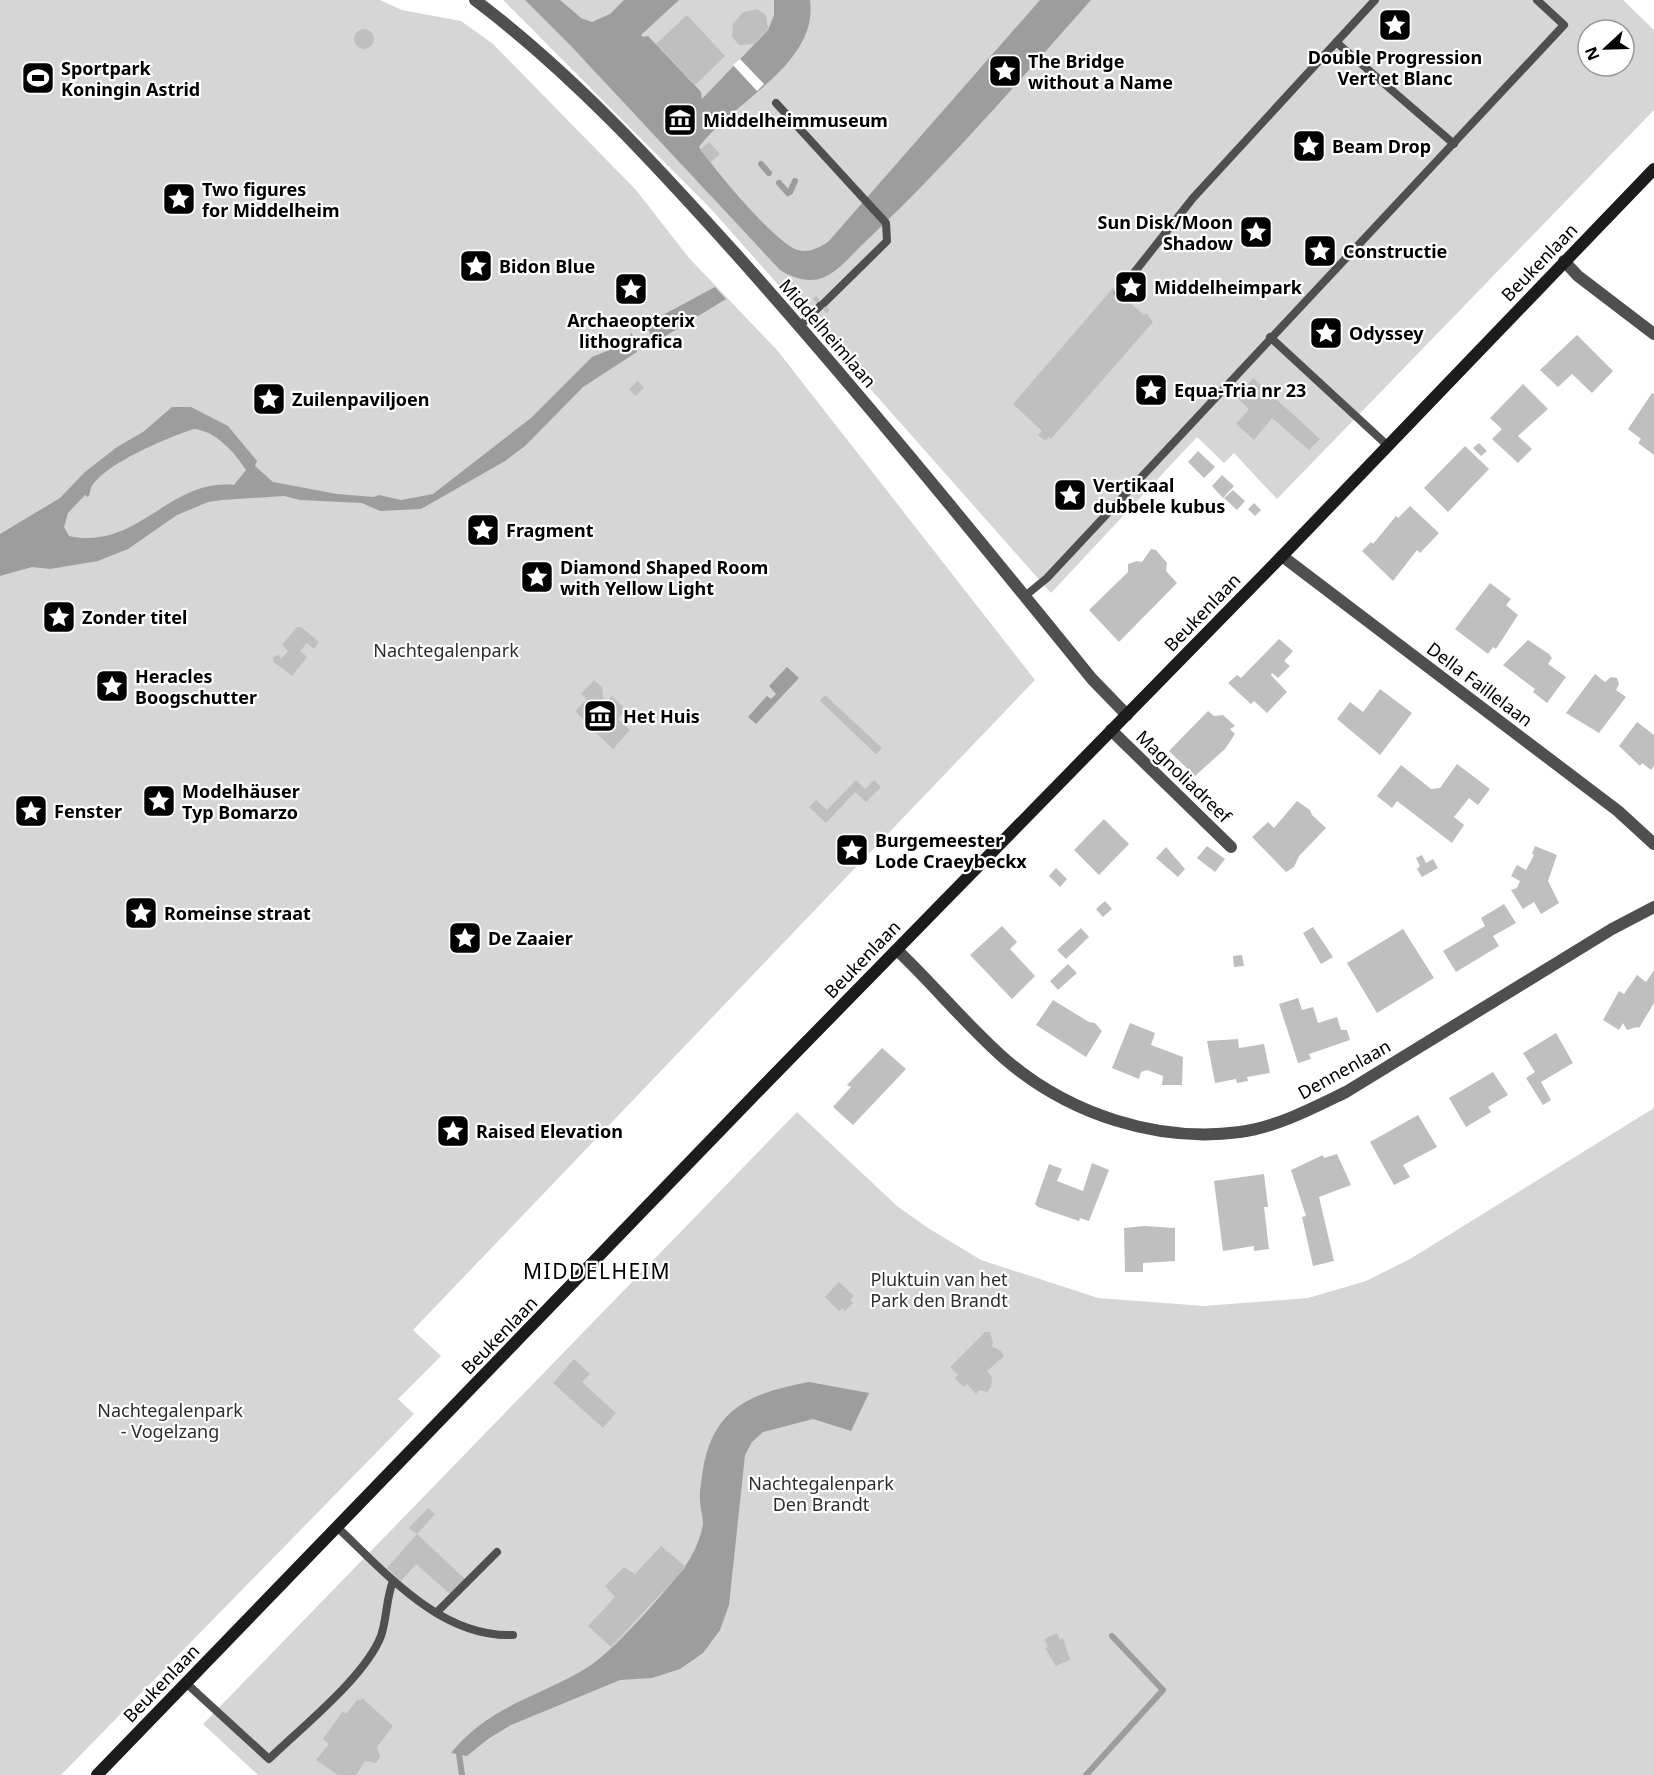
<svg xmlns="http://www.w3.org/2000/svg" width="1654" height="1775" viewBox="0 0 1654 1775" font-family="'Noto Sans',sans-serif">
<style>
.green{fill:#d6d6d6;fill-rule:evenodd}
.water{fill:#9d9d9d;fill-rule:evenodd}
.pier{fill:#fff}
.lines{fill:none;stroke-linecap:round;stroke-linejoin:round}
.stream{stroke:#9d9d9d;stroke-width:6}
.building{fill:#bfbfbf}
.lane{stroke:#4f4f4f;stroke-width:8}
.street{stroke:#4f4f4f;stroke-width:12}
.secondary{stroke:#1c1c1c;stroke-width:12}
.labels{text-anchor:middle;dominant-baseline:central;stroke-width:4.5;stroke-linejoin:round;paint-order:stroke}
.poi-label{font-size:18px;font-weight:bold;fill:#000;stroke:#fff;text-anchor:start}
.street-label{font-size:18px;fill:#000;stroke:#fff}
.park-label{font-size:18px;fill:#2d2d2d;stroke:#fff}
.quarter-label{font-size:21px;letter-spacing:1.5px;fill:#000;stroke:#fff}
</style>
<rect width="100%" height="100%" fill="#fff"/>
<!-- green -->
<path class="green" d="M0 0H380L402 10 461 21 493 44 636 190 689 258 777 350 1035 680 413 1330 441 1356 398 1399 414 1414 61 1775H0Z
M503 0H1623L1654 30V110L1277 499 1234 453 1224 463 1197 437 1051 593 711 209ZM1588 30H1624V66H1588Z
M1654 1108V1775H258L203 1724 797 1112 897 1206 928 1228 981 1260 1098 1298 1204 1306 1308 1298 1366 1281 1410 1259Z"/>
<!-- water -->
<path class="water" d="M525 0H560L581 18 592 22 610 14 624 0H679L641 35 643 37 648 36 701 92 702 99 768 30 774 15V0H810C819 64 732 102 699 147 713 168 777 245 798 250 810 253 818 248 828 242L1040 0H1091C1018 82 945 167 864 243 852 254 836 275 819 279 805 282 791 277 780 270L570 45Z
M715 287 726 299 654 343 646 324Z
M632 333 637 352 583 387 525 446 505 461 421 509 380 511 362 503 300 500 284 496 222 500 208 502 177 515 128 549 98 561 50 569 32 567 0 576V534L60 498 85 472 117 447 143 432 172 407H191L228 426 257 461 255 466 273 482 337 494 374 497 379 495 401 500 433 494 531 418 592 357 619 346ZM194 429C216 431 235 453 246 470L234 485C169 478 138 551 69 536L64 527 68 513 85 495 88 497C90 494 90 491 91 488 103 464 169 437 194 429Z
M787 667 799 678 756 724 748 717 767 696 771 699 776 694 769 686Z
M809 1382 869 1393 851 1431 813 1419 763 1432 752 1442 745 1455 729 1605 720 1630 703 1653 680 1669 652 1678 620 1680 511 1725 488 1739 467 1756 451 1753C491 1704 538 1698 588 1667 613 1652 663 1594 683 1569 692 1558 701 1538 703 1524 703 1516 700 1508 700 1501 699 1491 702 1479 703 1469 714 1406 752 1393 809 1382Z"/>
<!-- pier -->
<path class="pier" d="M995 57 1019 80 1015 85 991 61Z
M740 59 764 84 757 91 733 65Z"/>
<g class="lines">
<!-- stream -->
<path class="stream" d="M761 164 769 173
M779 183 788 193
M790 192 795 181
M459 1754 462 1775
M1086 1775 1163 1690 1112 1636"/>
</g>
<!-- building -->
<path class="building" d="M757 9 766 15 768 29 754 44 739 45 732 37 733 24 743 12Z
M687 15 725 56 695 85 656 44Z
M354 39a10 10 0 1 1 20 0a10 10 0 1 1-20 0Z
M709 142 720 154 711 162 700 150Z
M1113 288 1144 315 1146 313 1153 322 1051 439 1049 437 1045 441 1038 435 1042 431 1013 404Z
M816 296 830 310 827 313 813 299Z
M1577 335 1613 371 1592 393 1572 374 1558 387 1540 370Z
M1253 378 1320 439 1309 450 1272 418 1254 440 1236 424 1249 409 1236 397Z
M638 381 644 388 635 396 629 389Z
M1523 384 1548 409 1518 436 1532 449 1518 463 1492 439 1502 429 1490 418Z
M1652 393 1654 394V455L1638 443 1641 439 1628 429Z
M1479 443 1487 451 1481 456 1473 448Z
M1465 446 1489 469 1448 512 1424 488Z
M1198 451 1215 467 1204 478 1188 462Z
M1222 475 1234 486 1223 498 1212 486Z
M1233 490 1245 501 1237 510 1224 498Z
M1254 503 1261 510 1255 516 1248 509Z
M1410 506 1439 533 1420 553 1417 550 1393 581 1362 551 1371 542 1373 544 1396 516 1398 518Z
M1151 549 1156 550 1167 563 1166 571 1177 583 1119 642 1089 610 1128 572V564L1137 561 1142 562Z
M1490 583 1511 599 1506 605 1518 615 1496 649 1493 647 1488 654 1455 629Z
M297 627H301L319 642 314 649 307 643 300 651 307 657 292 676 274 662 273 657 279 655 281 659 288 651 282 645Z
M1279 639 1293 651 1284 661 1290 666 1278 678 1272 673 1271 675 1287 692 1267 713 1254 701 1251 704 1228 683 1237 675 1241 678Z
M1528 640 1549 654 1552 658 1548 664 1566 677 1547 703 1533 692 1535 689 1503 665Z
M1595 674 1605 682 1611 677 1617 678 1619 684 1616 690 1626 697 1599 733 1566 713Z
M594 680 602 687 604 705 612 696 626 710 618 719 630 730 613 749 594 731 606 719 587 723 575 711 587 699 581 694Z
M1380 689 1412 713 1380 755 1337 719 1350 702 1363 712Z
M825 695 882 748 876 754 820 701Z
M1208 711 1214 716 1223 715 1235 726 1230 729 1235 734 1225 749 1195 776 1169 751Z
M1637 722 1654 735V766L1651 770 1642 763 1640 766 1619 746Z
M1457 764 1490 789 1478 805 1469 798 1454 817 1464 825 1452 843 1397 801 1392 808 1377 796 1401 765 1431 789 1440 788Z
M856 780 865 789 874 780 881 787 866 802 855 792 826 823 809 807 816 800 827 810Z
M1297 801 1310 810 1312 815 1326 828 1299 856 1294 867 1286 872 1252 837 1268 822 1274 828Z
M1104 819 1129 844 1099 875 1074 850Z
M1207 846 1225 859 1215 872 1197 858Z
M1535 846 1557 855 1548 881 1559 903 1541 914 1534 902 1523 909 1511 890 1517 888 1520 881 1511 876 1517 865 1526 870 1534 855 1532 854Z
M1166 847 1185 869 1178 877 1156 858Z
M1422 855 1426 863 1433 859 1438 868 1422 877 1417 869 1420 866 1416 858Z
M1056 868 1067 879 1060 887 1049 876Z
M1105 901 1112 909 1103 917 1096 909Z
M1504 904 1516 923 1493 936 1499 946 1456 972 1443 951 1485 926 1481 918Z
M1002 926 1017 942 1010 949 1035 976 1012 999 970 955Z
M1313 927 1333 957 1321 964 1303 933Z
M1081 928 1089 937 1066 959 1057 950Z
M1403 929 1434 978 1377 1013 1347 963Z
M1242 955 1244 966 1234 967 1233 956Z
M1068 964 1077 973 1058 990 1050 981Z
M1654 970V1003L1639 1028 1637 1027 1627 1030 1623 1023 1619 1030 1603 1020 1619 991 1624 994 1637 975 1646 982Z
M1298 998 1302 1010 1313 1007 1318 1023 1337 1017 1341 1030H1347L1350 1040 1309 1054 1311 1059 1298 1063 1279 1004Z
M1053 1000 1089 1022 1095 1023 1102 1031 1086 1057 1036 1025Z
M1130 1023 1155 1033 1151 1045 1183 1057 1182 1085H1162L1163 1076 1147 1070 1141 1072 1139 1079 1112 1068Z
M1556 1033 1573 1063 1541 1082 1551 1100 1543 1105 1526 1078 1535 1072 1523 1053Z
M1238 1039 1239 1048 1264 1044 1270 1073 1247 1077 1248 1081 1237 1083 1236 1079 1215 1083 1207 1041Z
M882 1048 906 1069 853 1125 833 1107 851 1087 847 1085Z
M1493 1072 1508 1095 1488 1107 1491 1112 1466 1127 1449 1098Z
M1418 1115 1437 1147 1403 1165 1410 1177 1394 1185 1370 1142Z
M1337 1154 1351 1185 1319 1197 1334 1261 1313 1266 1302 1217 1306 1216 1291 1170 1323 1155 1324 1158Z
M1092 1163 1109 1170 1089 1221 1080 1218 1079 1221 1038 1207 1035 1204 1049 1164 1062 1169 1057 1181 1083 1191Z
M1264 1174 1268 1207H1264L1269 1249 1254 1251V1246L1223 1251 1214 1181Z
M1144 1226 1175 1228V1261L1143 1263V1272H1125L1124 1228Z
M839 1282 854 1296 850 1300 853 1303 845 1311 842 1308 839 1311 825 1297Z
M985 1332H990L993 1343 991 1346 1001 1351 1004 1356 987 1371 992 1377 991 1387 987 1392 979 1390 976 1394 967 1384 964 1387 955 1378 958 1375 950 1367Z
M574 1359 590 1374 582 1382 616 1413 603 1428 553 1383Z
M428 1508 435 1514 417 1534 409 1528Z
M417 1534 466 1580 451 1595 416 1564 401 1581 387 1568Z
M661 1546 686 1567 611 1647 588 1626 615 1597 605 1586 624 1567 635 1574Z
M1057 1633 1060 1640 1063 1638 1070 1660 1056 1666 1045 1648 1048 1647 1044 1639Z
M362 1698 393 1726 377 1747 380 1757 376 1763 365 1761 356 1775H338L316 1760 329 1744 323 1739 343 1711 346 1714 358 1699 360 1701Z"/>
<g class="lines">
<!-- lane -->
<path class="lane" d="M1336 42 1454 144
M776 103 886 223 887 241 824 303
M1118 293 1193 198 1375 0
M800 326 820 306
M1270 337 1387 445
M1025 596 1047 578 1564 25 1537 0
M338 1528C386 1573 441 1638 513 1635
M436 1613 497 1552
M186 1683 269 1759C302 1727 365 1677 381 1636 387 1618 386 1599 393 1581"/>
<!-- street -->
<path class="street" d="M475 0C572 73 655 164 736 254 859 392 976 536 1092 679L1127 715
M1564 261 1578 276 1654 334
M1282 556 1618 811 1654 844
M1111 730 1231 847
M897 950C934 985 967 1026 1006 1060 1069 1114 1157 1143 1240 1132 1277 1127 1313 1108 1346 1092L1612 929 1654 907"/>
<!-- secondary -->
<path class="secondary" d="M97 1775 771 1078 1282 556 1654 169"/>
</g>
<!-- icons -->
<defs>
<symbol id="sight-square" viewBox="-11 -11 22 22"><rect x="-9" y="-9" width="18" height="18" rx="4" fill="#000" stroke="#fff"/><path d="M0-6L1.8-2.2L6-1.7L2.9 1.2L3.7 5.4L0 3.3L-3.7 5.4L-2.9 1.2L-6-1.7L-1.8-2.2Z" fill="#fff"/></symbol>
<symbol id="stadium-square" viewBox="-11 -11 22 22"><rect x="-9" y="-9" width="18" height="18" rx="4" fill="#000" stroke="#fff"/><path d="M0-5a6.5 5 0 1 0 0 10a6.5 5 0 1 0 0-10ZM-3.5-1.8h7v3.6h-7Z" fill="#fff"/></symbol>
<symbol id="museum-square" viewBox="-11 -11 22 22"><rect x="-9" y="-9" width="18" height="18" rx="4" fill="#000" stroke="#fff"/><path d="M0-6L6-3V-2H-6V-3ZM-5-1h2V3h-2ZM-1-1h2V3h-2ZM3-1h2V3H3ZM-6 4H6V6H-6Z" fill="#fff"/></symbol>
</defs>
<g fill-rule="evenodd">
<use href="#sight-square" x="1376" y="6" width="38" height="38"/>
<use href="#sight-square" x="986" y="52" width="38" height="38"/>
<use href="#stadium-square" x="19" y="59" width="38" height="38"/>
<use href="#museum-square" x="661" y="101" width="38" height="38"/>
<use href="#sight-square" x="1290" y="127" width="38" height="38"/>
<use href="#sight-square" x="160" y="180" width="38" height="38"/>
<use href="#sight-square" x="1237" y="213" width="38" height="38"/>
<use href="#sight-square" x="1301" y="232" width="38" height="38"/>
<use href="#sight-square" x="457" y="247" width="38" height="38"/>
<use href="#sight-square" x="1112" y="268" width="38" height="38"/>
<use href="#sight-square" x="612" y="270" width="38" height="38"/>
<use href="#sight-square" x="1307" y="314" width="38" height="38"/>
<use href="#sight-square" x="1132" y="371" width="38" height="38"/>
<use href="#sight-square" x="250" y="380" width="38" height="38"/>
<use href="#sight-square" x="1051" y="476" width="38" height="38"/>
<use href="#sight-square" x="464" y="511" width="38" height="38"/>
<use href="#sight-square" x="518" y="558" width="38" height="38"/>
<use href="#sight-square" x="40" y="598" width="38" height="38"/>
<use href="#sight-square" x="93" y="667" width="38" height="38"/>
<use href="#museum-square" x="581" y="697" width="38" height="38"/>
<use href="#sight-square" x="140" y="782" width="38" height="38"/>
<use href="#sight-square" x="12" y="792" width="38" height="38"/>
<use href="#sight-square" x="833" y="831" width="38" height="38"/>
<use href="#sight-square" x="122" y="894" width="38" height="38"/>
<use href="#sight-square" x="446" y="919" width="38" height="38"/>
<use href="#sight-square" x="434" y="1112" width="38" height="38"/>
</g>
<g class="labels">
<!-- poi labels -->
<g class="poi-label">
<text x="1395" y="57" text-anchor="middle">Double Progression<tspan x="1395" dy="21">Vert et Blanc</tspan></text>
<text x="1028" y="61">The Bridge<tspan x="1028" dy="21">without a Name</tspan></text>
<text x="61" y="68">Sportpark<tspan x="61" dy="21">Koningin Astrid</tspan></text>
<text x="703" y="120">Middelheimmuseum</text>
<text x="1332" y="146">Beam Drop</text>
<text x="202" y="189">Two figures<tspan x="202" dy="21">for Middelheim</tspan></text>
<text x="1233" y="222" text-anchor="end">Sun Disk/Moon<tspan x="1233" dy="21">Shadow</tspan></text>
<text x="1343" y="251">Constructie</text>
<text x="499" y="266">Bidon Blue</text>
<text x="1154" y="287">Middelheimpark</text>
<text x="631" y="320" text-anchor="middle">Archaeopterix<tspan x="631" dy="21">lithografica</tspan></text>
<text x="1349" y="333">Odyssey</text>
<text x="1174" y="390">Equa-Tria nr 23</text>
<text x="292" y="399">Zuilenpaviljoen</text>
<text x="1093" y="485">Vertikaal<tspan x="1093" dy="21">dubbele kubus</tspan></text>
<text x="506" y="530">Fragment</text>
<text x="560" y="567">Diamond Shaped Room<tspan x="560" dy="21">with Yellow Light</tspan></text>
<text x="82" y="617">Zonder titel</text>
<text x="135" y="676">Heracles<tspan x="135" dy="21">Boogschutter</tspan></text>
<text x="623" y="716">Het Huis</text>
<text x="182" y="791">Modelhäuser<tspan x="182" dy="21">Typ Bomarzo</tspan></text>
<text x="54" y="811">Fenster</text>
<text x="875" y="840">Burgemeester<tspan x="875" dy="21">Lode Craeybeckx</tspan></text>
<text x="164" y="913">Romeinse straat</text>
<text x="488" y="938">De Zaaier</text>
<text x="476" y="1131">Raised Elevation</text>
</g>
<!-- street labels -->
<g class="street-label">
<text transform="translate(1539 262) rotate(-46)">Beukenlaan</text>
<text transform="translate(828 333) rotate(49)">Middelheimlaan</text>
<text transform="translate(1202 612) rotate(-46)">Beukenlaan</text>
<text transform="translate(1480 684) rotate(37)">Della Faillelaan</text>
<text transform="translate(1184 776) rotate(44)">Magnoliadreef</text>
<text transform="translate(862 959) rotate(-46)">Beukenlaan</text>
<text transform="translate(1344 1069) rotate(-29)">Dennenlaan</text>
<text transform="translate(499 1335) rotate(-46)">Beukenlaan</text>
<text transform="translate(161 1683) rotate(-46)">Beukenlaan</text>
</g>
<!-- park labels -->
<g class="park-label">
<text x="446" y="650">Nachtegalenpark</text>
<text x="939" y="1279">Pluktuin van het<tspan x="939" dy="21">Park den Brandt</tspan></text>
<text x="170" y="1410">Nachtegalenpark<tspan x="170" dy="21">- Vogelzang</tspan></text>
<text x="821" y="1483">Nachtegalenpark<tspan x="821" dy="21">Den Brandt</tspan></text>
</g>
<!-- quarter labels -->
<g class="quarter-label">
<text x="597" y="1271">MIDDELHEIM</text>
</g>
</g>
<!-- north arrow -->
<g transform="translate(1606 48) rotate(248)"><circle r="28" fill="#ffffff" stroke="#999999" stroke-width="1.5"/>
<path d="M0-4.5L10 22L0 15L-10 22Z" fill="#000000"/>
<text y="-9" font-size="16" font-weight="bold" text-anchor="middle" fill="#000000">N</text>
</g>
</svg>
